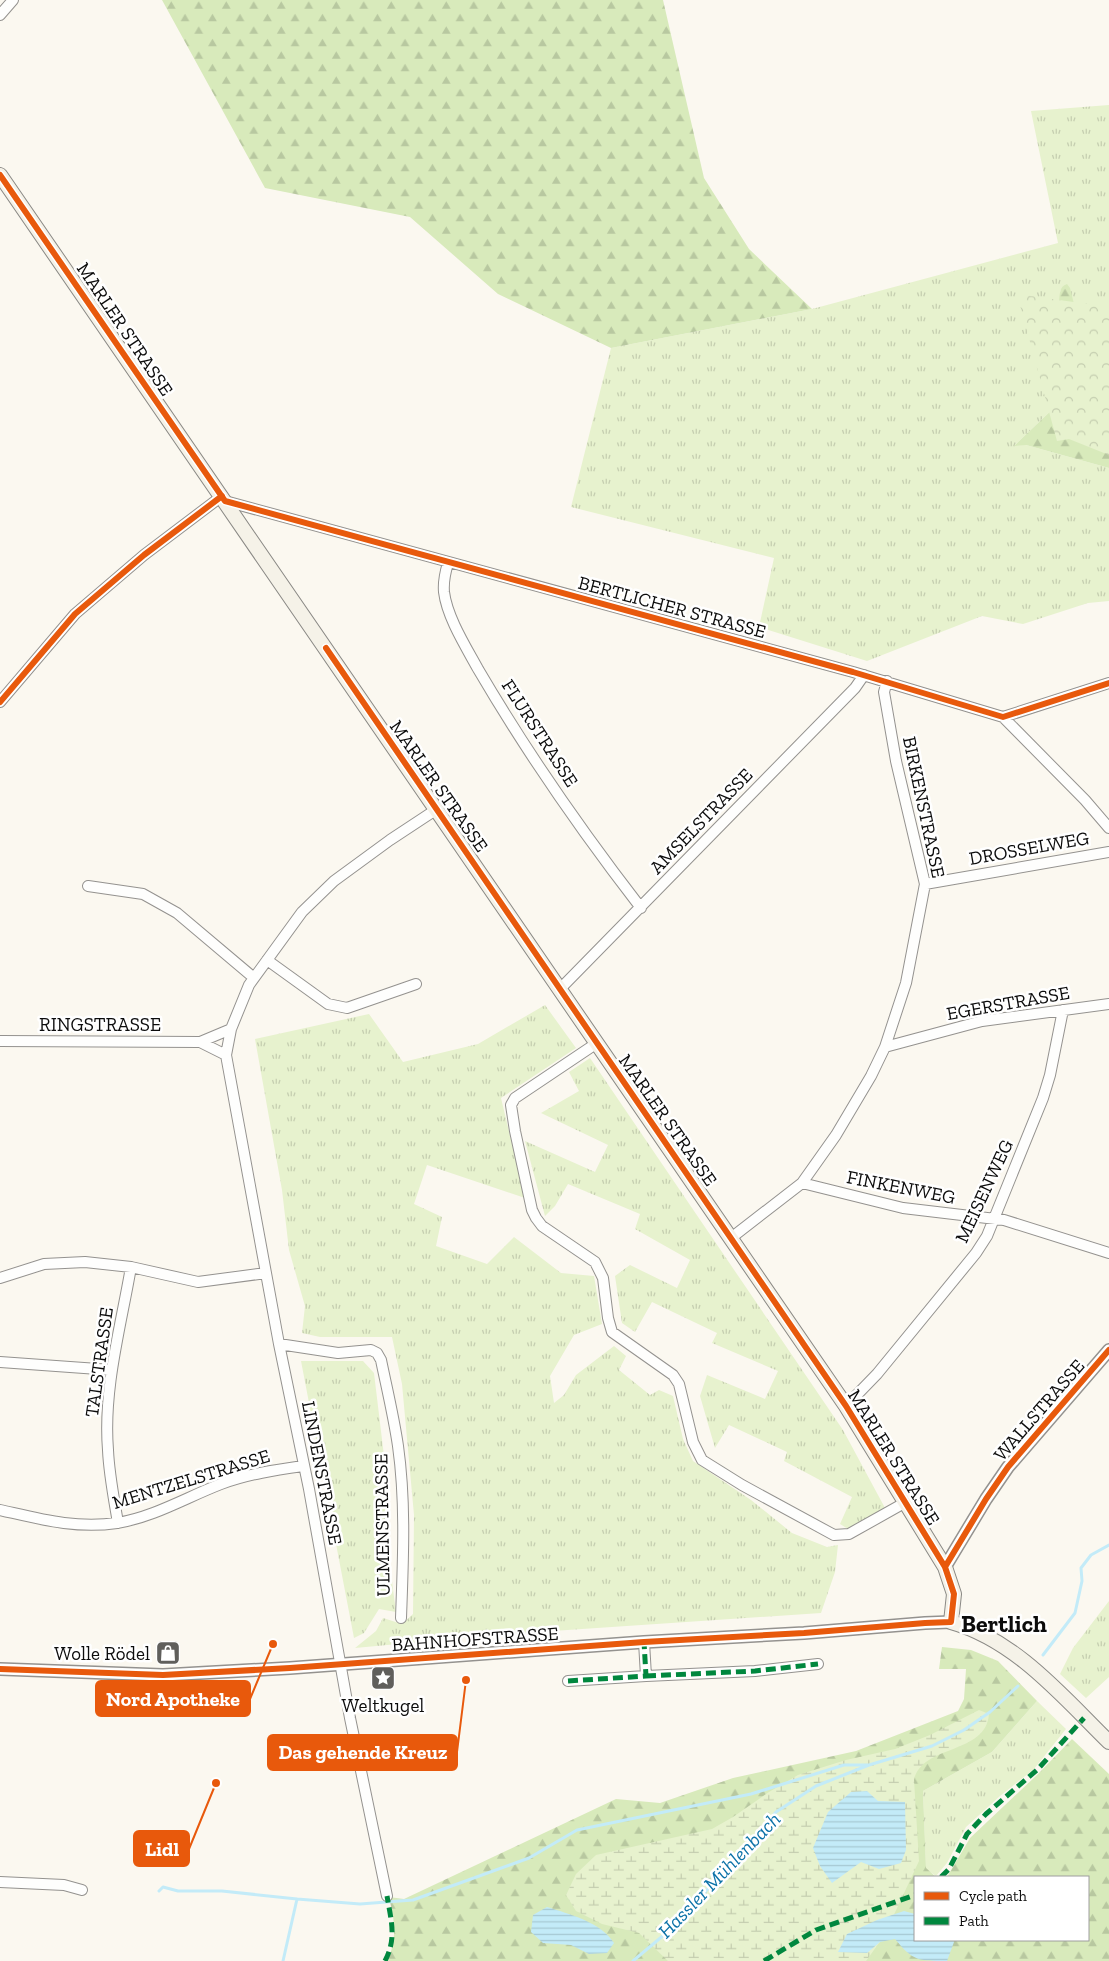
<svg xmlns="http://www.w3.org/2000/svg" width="1109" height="1961" viewBox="0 0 1109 1961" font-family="'Zilla Slab',serif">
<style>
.grass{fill:url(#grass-tufts)}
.forest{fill:url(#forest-firs)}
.wetland{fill:url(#wetland-marsh)}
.park{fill:url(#park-crowns)}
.water{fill:url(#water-rules)}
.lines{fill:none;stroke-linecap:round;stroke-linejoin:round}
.stream{stroke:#c3ebf8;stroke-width:3}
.minor-casing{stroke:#94928f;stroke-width:12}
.tertiary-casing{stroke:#94928f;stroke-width:14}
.secondary-casing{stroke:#8a8985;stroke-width:16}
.minor{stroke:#fefefd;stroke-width:10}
.tertiary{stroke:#fefefd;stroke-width:11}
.secondary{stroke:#f5f2e8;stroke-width:14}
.quiet{stroke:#00873e;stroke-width:5;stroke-dasharray:10 5;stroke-linecap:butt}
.cycleway-casing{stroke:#fff;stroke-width:9}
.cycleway{stroke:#e8590c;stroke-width:6}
.labels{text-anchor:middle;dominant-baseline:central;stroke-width:5;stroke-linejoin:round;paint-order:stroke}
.street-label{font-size:19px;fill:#0c0c0c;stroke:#fff}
.poi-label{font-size:19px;fill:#0c0c0c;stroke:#fff;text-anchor:end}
.water-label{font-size:20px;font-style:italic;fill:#0c72a8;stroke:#fff}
.district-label{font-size:24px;font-weight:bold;fill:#0c0c0c;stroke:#fff}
.leader{fill:none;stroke:#e8590c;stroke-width:2}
.callout-dot{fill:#e8590c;stroke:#fff;stroke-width:2}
.callout{fill:#e8590c;stroke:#e8590c;stroke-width:2}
.callout-label{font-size:20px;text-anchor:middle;font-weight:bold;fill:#fff}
</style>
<defs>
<pattern id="grass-tufts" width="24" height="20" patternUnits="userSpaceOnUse" patternTransform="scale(1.25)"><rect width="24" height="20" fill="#e7f2ce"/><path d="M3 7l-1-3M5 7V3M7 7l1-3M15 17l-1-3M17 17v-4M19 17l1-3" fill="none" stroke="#c5ceb0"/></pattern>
<pattern id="forest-firs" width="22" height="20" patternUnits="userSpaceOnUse" patternTransform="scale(1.25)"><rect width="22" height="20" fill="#d8eabb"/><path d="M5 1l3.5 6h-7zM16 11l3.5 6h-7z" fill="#b8c8a0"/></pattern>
<pattern id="wetland-marsh" width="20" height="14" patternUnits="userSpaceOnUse" patternTransform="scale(1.25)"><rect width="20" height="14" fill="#e7f2ce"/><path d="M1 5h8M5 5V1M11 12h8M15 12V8" fill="none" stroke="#c5ceb0"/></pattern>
<pattern id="park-crowns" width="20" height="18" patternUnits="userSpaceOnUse" patternTransform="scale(1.25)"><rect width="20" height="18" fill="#e7f2ce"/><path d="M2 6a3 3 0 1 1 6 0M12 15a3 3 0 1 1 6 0" fill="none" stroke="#c5ceb0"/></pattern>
<pattern id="water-rules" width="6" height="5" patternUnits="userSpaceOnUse" patternTransform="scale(1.25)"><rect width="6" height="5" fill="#c3ebf8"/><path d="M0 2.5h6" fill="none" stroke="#a6c8d3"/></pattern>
</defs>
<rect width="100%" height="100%" fill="#fbf8f0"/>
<!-- grass -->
<path class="grass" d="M1109 105V347L1060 290 1059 403 1015 445H1026L1109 468V601L1088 603 1023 624 982 616 867 661 759 627 774 558 571 507 611 348 812 309 1058 243 1031 111Z
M545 1005 576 1048 501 1098 525 1198 427 1165 414 1204 442 1217 436 1246 487 1264 514 1237 561 1273 594 1276 602 1324 574 1335 550 1376 554 1403 564 1395 576 1375 614 1346 626 1356 619 1370 650 1395 659 1390 673 1396 683 1439 693 1461 751 1500 792 1533 827 1547 838 1545 835 1572 821 1613 495 1635 355 1648 376 1631 383 1618 402 1624 413 1614 414 1515 402 1384 392 1337H320L302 1333 305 1306 289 1250 282 1190 255 1039 369 1014 403 1062 478 1044Z
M590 1058 843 1430 885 1508 848 1529 840 1524 852 1497 784 1461 787 1452 729 1425 715 1448 700 1396 707 1375 765 1399 778 1371 712 1343 717 1333 652 1302 635 1332 622 1323 615 1276 630 1265 677 1288 690 1260 635 1229 640 1214 568 1184 555 1206 545 1216 525 1141 595 1172 608 1145 541 1113 579 1091 569 1072Z
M301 1361H363L374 1373 387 1481V1543L396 1612 379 1609 364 1633 354 1638Z
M1109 1601V1677L1086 1698 1060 1674 1073 1648Z
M1037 1701 1066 1729 1034 1769 1000 1796 966 1827 947 1863 936 1876 926 1869 923 1791 992 1752Z"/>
<!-- forest -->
<path class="forest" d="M162 0H663L704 178 749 249 812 309 611 348 498 294 410 217 265 188Z
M1067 284 1070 288 1085 348 1109 347V468L1026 445 1014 446 1059 403V302C1060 293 1059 287 1067 284Z
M942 1647 971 1650 998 1661 1037 1701 992 1752 923 1791 926 1868 936 1877H915V1940H1088V1877H947L970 1838 1038 1774 1072 1739 1109 1774V1961H388C397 1936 395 1923 389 1897L404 1899 616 1799 660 1803 733 1778 856 1751 958 1711 964 1699 966 1669H939Z"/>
<!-- wetland -->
<path class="wetland" d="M979 1710 989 1714C986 1755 922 1744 914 1780L919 1861 884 1936 866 1961H668L639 1933 602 1924 576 1911 566 1895 576 1874 596 1855 712 1829 733 1817 769 1792 798 1775 846 1760 895 1749 930 1735Z"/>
<!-- park -->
<path class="park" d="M1017 294 1109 307V455L1069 439 1057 441Z"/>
<!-- water -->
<path class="water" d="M867 1791 878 1801 905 1802 906 1850 901 1863 879 1869 861 1862 832 1883 820 1866 813 1848 828 1812 851 1792Z
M547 1907C569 1914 601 1922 614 1943L607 1953 589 1954 571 1945 543 1943 531 1932 533 1915Z
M904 1911 915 1914V1940H953L954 1942 947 1961C918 1961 913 1961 895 1939L880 1942 867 1953 838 1952 847 1934 877 1920Z"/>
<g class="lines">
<!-- stream -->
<path class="stream" d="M1043 1655 1075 1613 1082 1581 1081 1568 1091 1555 1109 1545
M159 1891 163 1887 178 1891H222L297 1899
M283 1961 297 1899 360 1904 413 1900 529 1858 577 1830 751 1794 844 1765H869
M633 1961 671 1929 740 1854 776 1812 816 1786 869 1765 932 1746 964 1730 990 1712 1018 1686"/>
<defs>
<path id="minor" d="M0 15 13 0
M225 501 853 672 1003 717 1109 683
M448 563C445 573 443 581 444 592 447 617 466 647 478 669 526 751 583 833 641 908
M0 702 75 614 144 555 222 496
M1003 717 1085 800 1109 828
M925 884 1109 852
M88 886 143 894 177 913 254 978
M267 960 328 1004 347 1008 416 984
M560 989 855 688 864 675
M0 1041 200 1042 226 1055
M200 1042 231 1029
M597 1043 515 1098 511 1105 515 1131 532 1210 536 1218 542 1226 595 1262 603 1278 608 1318 612 1332 673 1375 679 1384 693 1442 702 1460 742 1485 834 1535 849 1534 906 1502
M885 1047 982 1021 1109 1004
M802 1183 903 1208 1004 1220 1109 1253
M731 1238 802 1183 836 1135 871 1076 885 1047 906 983 925 884 896 761 884 692 887 681
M0 1278 44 1264 85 1262 131 1267 198 1282 266 1273
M279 1344 338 1353 371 1350 377 1353 381 1360C387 1389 394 1418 398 1446 406 1503 403 1561 401 1618
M0 1362 112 1370
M846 1406 877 1374 976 1253 987 1236 1043 1098 1050 1075 1063 1010
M0 1510C40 1519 75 1529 117 1523 154 1517 187 1497 221 1484 248 1474 275 1470 303 1466
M118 1523C114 1499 109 1474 108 1450 103 1389 121 1326 131 1267
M646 1676 755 1671 818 1664
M568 1681 646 1676 644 1642
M0 1882 64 1885 82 1890
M387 1896 350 1718 309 1489 279 1344 226 1055 231 1029 249 985 302 912 334 881 390 840 437 809"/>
<path id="tertiary" d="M945 1567 986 1499 1008 1467 1109 1350
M0 1669 163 1675 290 1668 644 1642 804 1633 925 1623 951 1622"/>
<path id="secondary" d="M0 175 846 1406 945 1567 954 1594 951 1622C1016 1640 1063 1697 1109 1742"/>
</defs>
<!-- minor casing -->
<use href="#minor" class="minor-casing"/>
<!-- tertiary casing -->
<use href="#tertiary" class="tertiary-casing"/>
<!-- secondary casing -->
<use href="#secondary" class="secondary-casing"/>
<!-- minor -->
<use href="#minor" class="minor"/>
<!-- tertiary -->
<use href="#tertiary" class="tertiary"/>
<!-- secondary -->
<use href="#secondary" class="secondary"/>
<!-- quiet -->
<path class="quiet" d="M646 1676 755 1671 818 1664
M568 1681 646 1676 644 1642
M941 1877 949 1869 967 1834 986 1814 1038 1769 1084 1718
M385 1961C397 1938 391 1920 387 1896
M764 1961 816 1930 915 1895"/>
<defs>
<path id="cycleway" d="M0 175 225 501 853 672 1003 717 1109 683
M0 702 75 614 144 555 222 496
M945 1567 986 1499 1008 1467 1109 1350
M0 1669 163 1675 290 1668 644 1642 804 1633 925 1623 951 1622 954 1594 945 1567 846 1406 326 648"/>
</defs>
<!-- cycleway casing -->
<use href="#cycleway" class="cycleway-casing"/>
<!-- cycleway -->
<use href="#cycleway" class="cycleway"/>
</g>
<!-- icons -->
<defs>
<symbol id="shop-square" viewBox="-11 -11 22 22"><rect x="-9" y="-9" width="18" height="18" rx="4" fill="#605f5c" stroke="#fff"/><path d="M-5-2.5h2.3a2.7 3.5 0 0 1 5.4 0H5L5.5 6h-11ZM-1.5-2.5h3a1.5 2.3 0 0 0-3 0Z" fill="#fff"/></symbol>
<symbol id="sight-square" viewBox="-11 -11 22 22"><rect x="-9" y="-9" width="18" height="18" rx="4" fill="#605f5c" stroke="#fff"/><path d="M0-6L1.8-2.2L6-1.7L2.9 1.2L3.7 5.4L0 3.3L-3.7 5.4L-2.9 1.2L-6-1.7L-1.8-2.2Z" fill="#fff"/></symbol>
</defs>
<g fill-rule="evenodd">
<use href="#shop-square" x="154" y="1639" width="28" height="28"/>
<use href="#sight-square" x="369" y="1664" width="28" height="28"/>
</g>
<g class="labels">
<!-- street labels -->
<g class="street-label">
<text transform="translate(125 329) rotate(56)">MARLER STRASSE</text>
<text transform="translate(672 607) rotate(15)">BERTLICHER STRASSE</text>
<text transform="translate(540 733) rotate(57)">FLURSTRASSE</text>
<text transform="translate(439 786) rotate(55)">MARLER STRASSE</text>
<text transform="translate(924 807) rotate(78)">BIRKENSTRASSE</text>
<text transform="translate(701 821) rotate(-46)">AMSELSTRASSE</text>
<text transform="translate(1029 848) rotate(-10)">DROSSELWEG</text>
<text transform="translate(1008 1003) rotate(-10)">EGERSTRASSE</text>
<text x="100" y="1024">RINGSTRASSE</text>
<text transform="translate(668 1120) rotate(55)">MARLER STRASSE</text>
<text transform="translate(901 1187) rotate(11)">FINKENWEG</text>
<text transform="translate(984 1191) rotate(-65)">MEISENWEG</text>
<text transform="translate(99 1362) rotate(-82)">TALSTRASSE</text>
<text transform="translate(1039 1410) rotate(-49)">WALLSTRASSE</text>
<text transform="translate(894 1457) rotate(58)">MARLER STRASSE</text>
<text transform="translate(322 1473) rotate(79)">LINDENSTRASSE</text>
<text transform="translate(191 1479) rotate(-17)">MENTZELSTRASSE</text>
<text transform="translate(382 1525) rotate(-91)">ULMENSTRASSE</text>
<text transform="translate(475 1639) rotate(-4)">BAHNHOFSTRASSE</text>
</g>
<!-- poi labels -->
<g class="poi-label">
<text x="150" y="1653">Wolle Rödel</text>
<text x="383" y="1705" text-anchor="middle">Weltkugel</text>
</g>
<!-- water labels -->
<g class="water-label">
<text transform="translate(719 1875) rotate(-46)">Hassler Mühlenbach</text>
</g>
<!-- district labels -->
<g class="district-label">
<text x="1004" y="1623">Bertlich</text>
</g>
</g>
<!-- callouts -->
<path class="leader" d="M273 1644L250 1699M466 1680L457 1752M216 1783L189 1849"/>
<g class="callout-dot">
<circle cx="273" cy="1644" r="5"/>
<circle cx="466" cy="1680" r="5"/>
<circle cx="216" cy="1783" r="5"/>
</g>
<g class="callout">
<rect x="96" y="1681" width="154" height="35" rx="5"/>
<rect x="268" y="1735" width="189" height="35" rx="5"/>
<rect x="134" y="1831" width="55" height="35" rx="5"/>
</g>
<g class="callout-label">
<text x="173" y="1706">Nord Apotheke</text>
<text x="363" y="1759">Das gehende Kreuz</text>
<text x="162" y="1856">Lidl</text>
</g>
<!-- legend -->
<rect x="914" y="1876" width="175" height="65" fill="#ffffff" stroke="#9e9e9e"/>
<rect x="924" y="1892" width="25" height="8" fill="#e8590c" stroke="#9e9e9e"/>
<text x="959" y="1901" font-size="15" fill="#0c0c0c">Cycle path</text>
<rect x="924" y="1917" width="25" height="8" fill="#00873e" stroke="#9e9e9e"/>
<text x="959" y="1926" font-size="15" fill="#0c0c0c">Path</text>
</svg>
